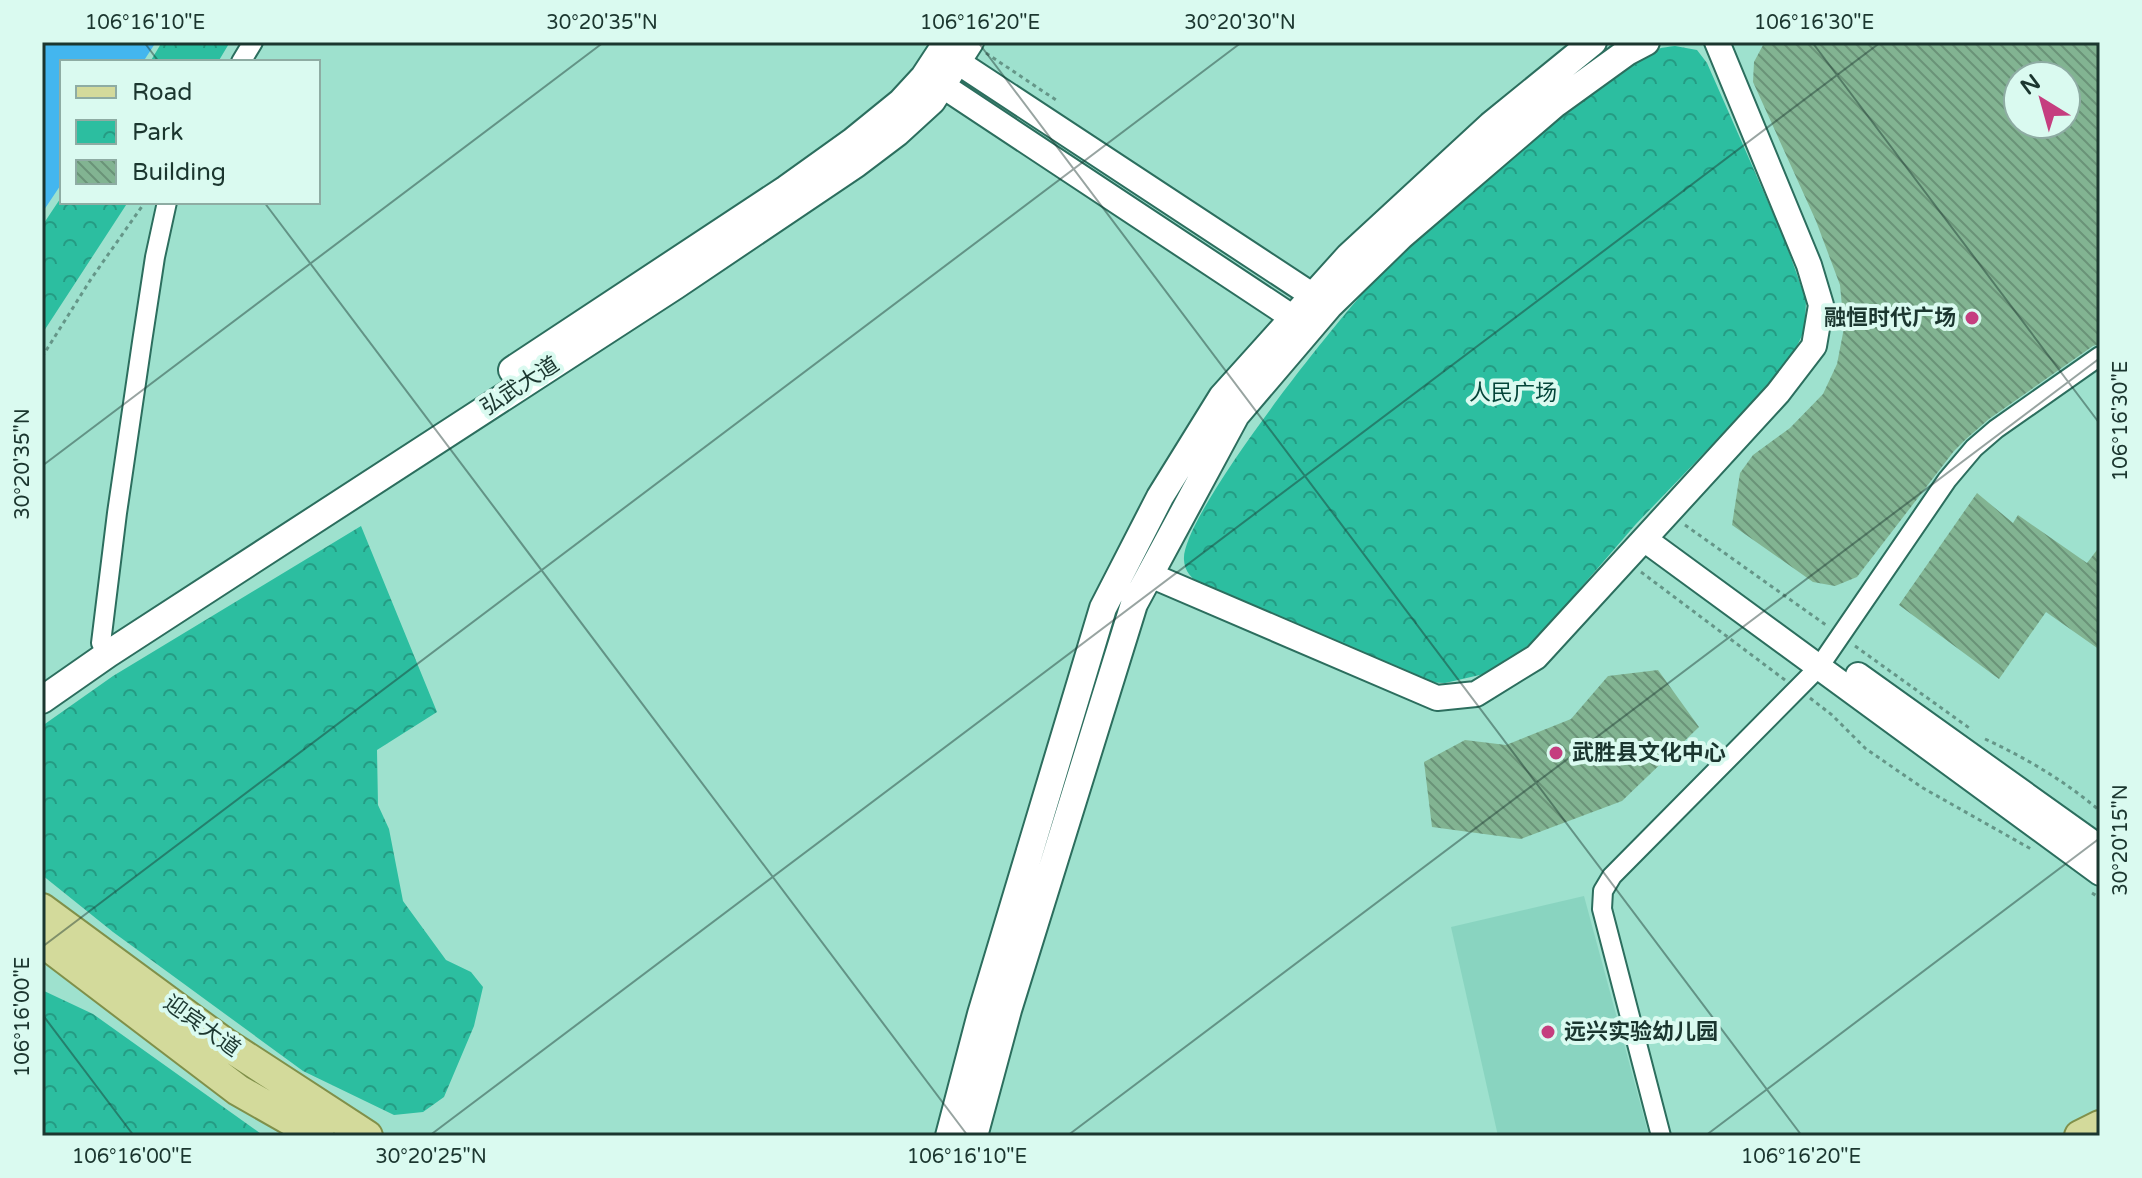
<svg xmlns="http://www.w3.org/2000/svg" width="2142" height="1178" viewBox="0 0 2142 1178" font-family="'Varela Round','Noto Sans SC',sans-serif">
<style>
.built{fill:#89d4c0}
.park{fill:url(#park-crowns)}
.water{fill:#43b6ef}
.building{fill:url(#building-back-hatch);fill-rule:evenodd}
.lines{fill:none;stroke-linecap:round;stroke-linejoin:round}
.minor-casing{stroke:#2c6e5e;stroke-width:22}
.tertiary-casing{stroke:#2c6e5e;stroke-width:28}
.secondary-casing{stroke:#2c6e5e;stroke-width:30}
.primary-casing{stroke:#80904a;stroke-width:34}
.path{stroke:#659688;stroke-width:3;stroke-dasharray:4 4;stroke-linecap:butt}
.minor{stroke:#fff;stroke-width:18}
.tertiary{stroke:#fff;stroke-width:24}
.secondary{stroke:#fff;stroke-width:26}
.primary{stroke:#d3da9b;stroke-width:30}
.ticks{fill:none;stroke:#1b362f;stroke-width:2;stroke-opacity:0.45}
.poi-dot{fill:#c53e7f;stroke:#dafaf0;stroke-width:3}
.labels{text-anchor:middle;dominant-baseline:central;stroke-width:8;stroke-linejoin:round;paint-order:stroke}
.poi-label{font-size:22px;font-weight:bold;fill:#1b362f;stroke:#dafaf0;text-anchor:start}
.street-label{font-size:22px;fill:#1b362f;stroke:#dafaf0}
.park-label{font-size:22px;fill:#044539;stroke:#dafaf0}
.neatline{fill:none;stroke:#1b362f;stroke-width:3}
.ticks-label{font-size:20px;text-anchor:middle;fill:#1b362f}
</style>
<defs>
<pattern id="park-crowns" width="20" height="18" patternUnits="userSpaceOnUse" patternTransform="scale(2)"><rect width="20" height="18" fill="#2cbea0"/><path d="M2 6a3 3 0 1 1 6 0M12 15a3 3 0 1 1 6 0" fill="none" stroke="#259b83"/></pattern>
<pattern id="building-back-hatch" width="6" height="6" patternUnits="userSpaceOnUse" patternTransform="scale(2)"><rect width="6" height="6" fill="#82b492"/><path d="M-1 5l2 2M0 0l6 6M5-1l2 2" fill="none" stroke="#6a9378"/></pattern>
</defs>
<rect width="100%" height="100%" fill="#9ee1ce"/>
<!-- built -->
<path class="built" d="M1584 896 1649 1136H1498L1451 927Z"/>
<!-- park -->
<path class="park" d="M162 42H230L218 62H150Z
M1675 46 1697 50 1707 63 1784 238 1806 300 1805 329 1791 359 1765 394 1732 424 1636 524 1545 629 1514 659 1484 674 1445 683 1422 682 1216 594C1202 585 1185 578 1184 560 1180 515 1349 303 1389 265 1432 223 1480 185 1526 146 1566 113 1611 72 1658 49 1663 47 1669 47 1675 46Z
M62 196V202H128L42 334V226Z
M361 526 437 712 377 750 378 805 389 829 403 901 446 960 471 972 483 987 474 1026 444 1097 423 1112 394 1115 303 1071 113 932 42 875V726L113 676Z
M42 990 93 1014 264 1136H42Z"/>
<!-- water -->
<path class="water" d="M42 42H156L143 62H62V183L42 213Z"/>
<!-- building -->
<path class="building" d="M1768 42H2100V344L2093 346 1989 419 1966 439 1954 451 1857 577 1835 586 1813 582 1732 525 1740 473 1753 455 1790 428 1823 394 1837 364 1844 328 1840 285 1816 221 1753 82 1754 62 1763 45ZM2018 76H2066V124H2018Z
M1977 493 2013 523 2018 515 2087 563 2100 546V650L2046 612 1999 679 1899 605Z
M1658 670 1699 727 1622 801 1521 839 1432 827 1424 762 1465 740 1506 745 1571 719 1608 676Z"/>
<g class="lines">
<defs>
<path id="minor" d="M241 62 253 42
M108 654 101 643 117 513 142 342 155 257 167 202
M1661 1136 1602 909 1603 891 1612 876 1819 667 1947 480 1974 448 1996 429 2100 356"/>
<path id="tertiary" d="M941 51 1327 305
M928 76 1307 327
M1644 539 2100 873
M1150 575 1437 698 1476 694 1536 657 1778 393 1814 346 1821 305 1809 265 1717 42
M1858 675 2100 848"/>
<path id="secondary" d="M512 370 786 189 853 141 901 102 924 77 947 42
M42 700 108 654 675 286 856 164 897 133 932 101 970 42
M949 1136 981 1014 1103 608 1160 497 1222 397 1349 256 1491 125 1593 42
M974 1136 1008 1010 1134 604 1236 415 1329 306 1401 236 1555 104 1627 52 1646 42"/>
<path id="primary" d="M42 909 224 1043 367 1136
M42 941 238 1090 319 1136
M2080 1136 2100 1126"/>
</defs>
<!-- minor casing -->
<use href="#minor" class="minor-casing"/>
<!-- tertiary casing -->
<use href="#tertiary" class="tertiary-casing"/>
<!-- secondary casing -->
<use href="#secondary" class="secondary-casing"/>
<!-- primary casing -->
<use href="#primary" class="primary-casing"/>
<!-- path -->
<path class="path" d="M986 53 1056 100
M42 357 91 279 145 202
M1685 525 1826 625
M1641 572 1785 680
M1855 646 1972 730
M1810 698 1832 715 1866 749 1923 788 2031 849
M1985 739C2026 758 2065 781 2100 811
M2092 893 2100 898"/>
<!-- minor -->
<use href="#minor" class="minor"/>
<!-- tertiary -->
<use href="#tertiary" class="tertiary"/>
<!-- secondary -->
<use href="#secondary" class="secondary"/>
<!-- primary -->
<use href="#primary" class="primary"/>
</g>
<!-- ticks -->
<path class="ticks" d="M144 42 159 62M978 42 1802 1136M1812 42 2100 424M264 202 968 1136M42 466 604 42M42 947 1242 42M42 1014 134 1136M429 1136 1881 42M1067 1136 2100 358M1705 1136 2100 838"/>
<!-- markers -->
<g class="poi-dot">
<circle cx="1972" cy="318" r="8"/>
<circle cx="1556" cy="753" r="8"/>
<circle cx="1548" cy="1032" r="8"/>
</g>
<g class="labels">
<!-- poi labels -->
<g class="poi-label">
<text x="1956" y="318" text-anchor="end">融恒时代广场</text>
<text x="1572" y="753">武胜县文化中心</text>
<text x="1564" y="1032">远兴实验幼儿园</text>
</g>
<!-- street labels -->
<g class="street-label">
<text transform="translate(520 386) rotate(-33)">弘武大道</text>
<text transform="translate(202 1026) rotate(36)">迎宾大道</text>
</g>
<!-- park labels -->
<g class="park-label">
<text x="1513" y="393">人民广场</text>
</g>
</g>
<!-- border -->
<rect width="2142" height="1178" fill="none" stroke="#dafaf0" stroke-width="88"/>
<!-- legend -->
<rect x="60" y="60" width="260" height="144" fill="#dafaf0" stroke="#8eaca3" stroke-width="2"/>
<rect x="76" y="86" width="40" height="12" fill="#d3da9b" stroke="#8eaca3" stroke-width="2"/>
<text x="132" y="100" font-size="24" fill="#1b362f">Road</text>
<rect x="76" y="120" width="40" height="24" fill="url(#park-crowns)" stroke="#8eaca3" stroke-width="2"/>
<text x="132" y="140" font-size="24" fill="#1b362f">Park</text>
<rect x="76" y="160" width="40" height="24" fill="url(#building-back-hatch)" stroke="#8eaca3" stroke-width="2"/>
<text x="132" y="180" font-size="24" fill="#1b362f">Building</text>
<!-- north arrow -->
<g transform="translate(2042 100) rotate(323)"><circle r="38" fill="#dafaf0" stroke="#8eaca3" stroke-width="2"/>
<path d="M0-6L14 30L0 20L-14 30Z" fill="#c53e7f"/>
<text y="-12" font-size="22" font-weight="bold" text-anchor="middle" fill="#1b362f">N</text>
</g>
<rect x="44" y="44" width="2054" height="1090" class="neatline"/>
<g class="ticks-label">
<text x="145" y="29">106°16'10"E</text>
<text x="602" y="29">30°20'35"N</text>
<text x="980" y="29">106°16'20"E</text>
<text x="1240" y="29">30°20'30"N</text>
<text x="1814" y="29">106°16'30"E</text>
<text transform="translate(2120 421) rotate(-90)" y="7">106°16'30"E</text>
<text transform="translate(22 464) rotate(-90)" y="7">30°20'35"N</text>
<text transform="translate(2120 840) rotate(-90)" y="7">30°20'15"N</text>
<text transform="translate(22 1017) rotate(-90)" y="7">106°16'00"E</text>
<text x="132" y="1163">106°16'00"E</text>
<text x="431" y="1163">30°20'25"N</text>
<text x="967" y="1163">106°16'10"E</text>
<text x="1801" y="1163">106°16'20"E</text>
</g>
</svg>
